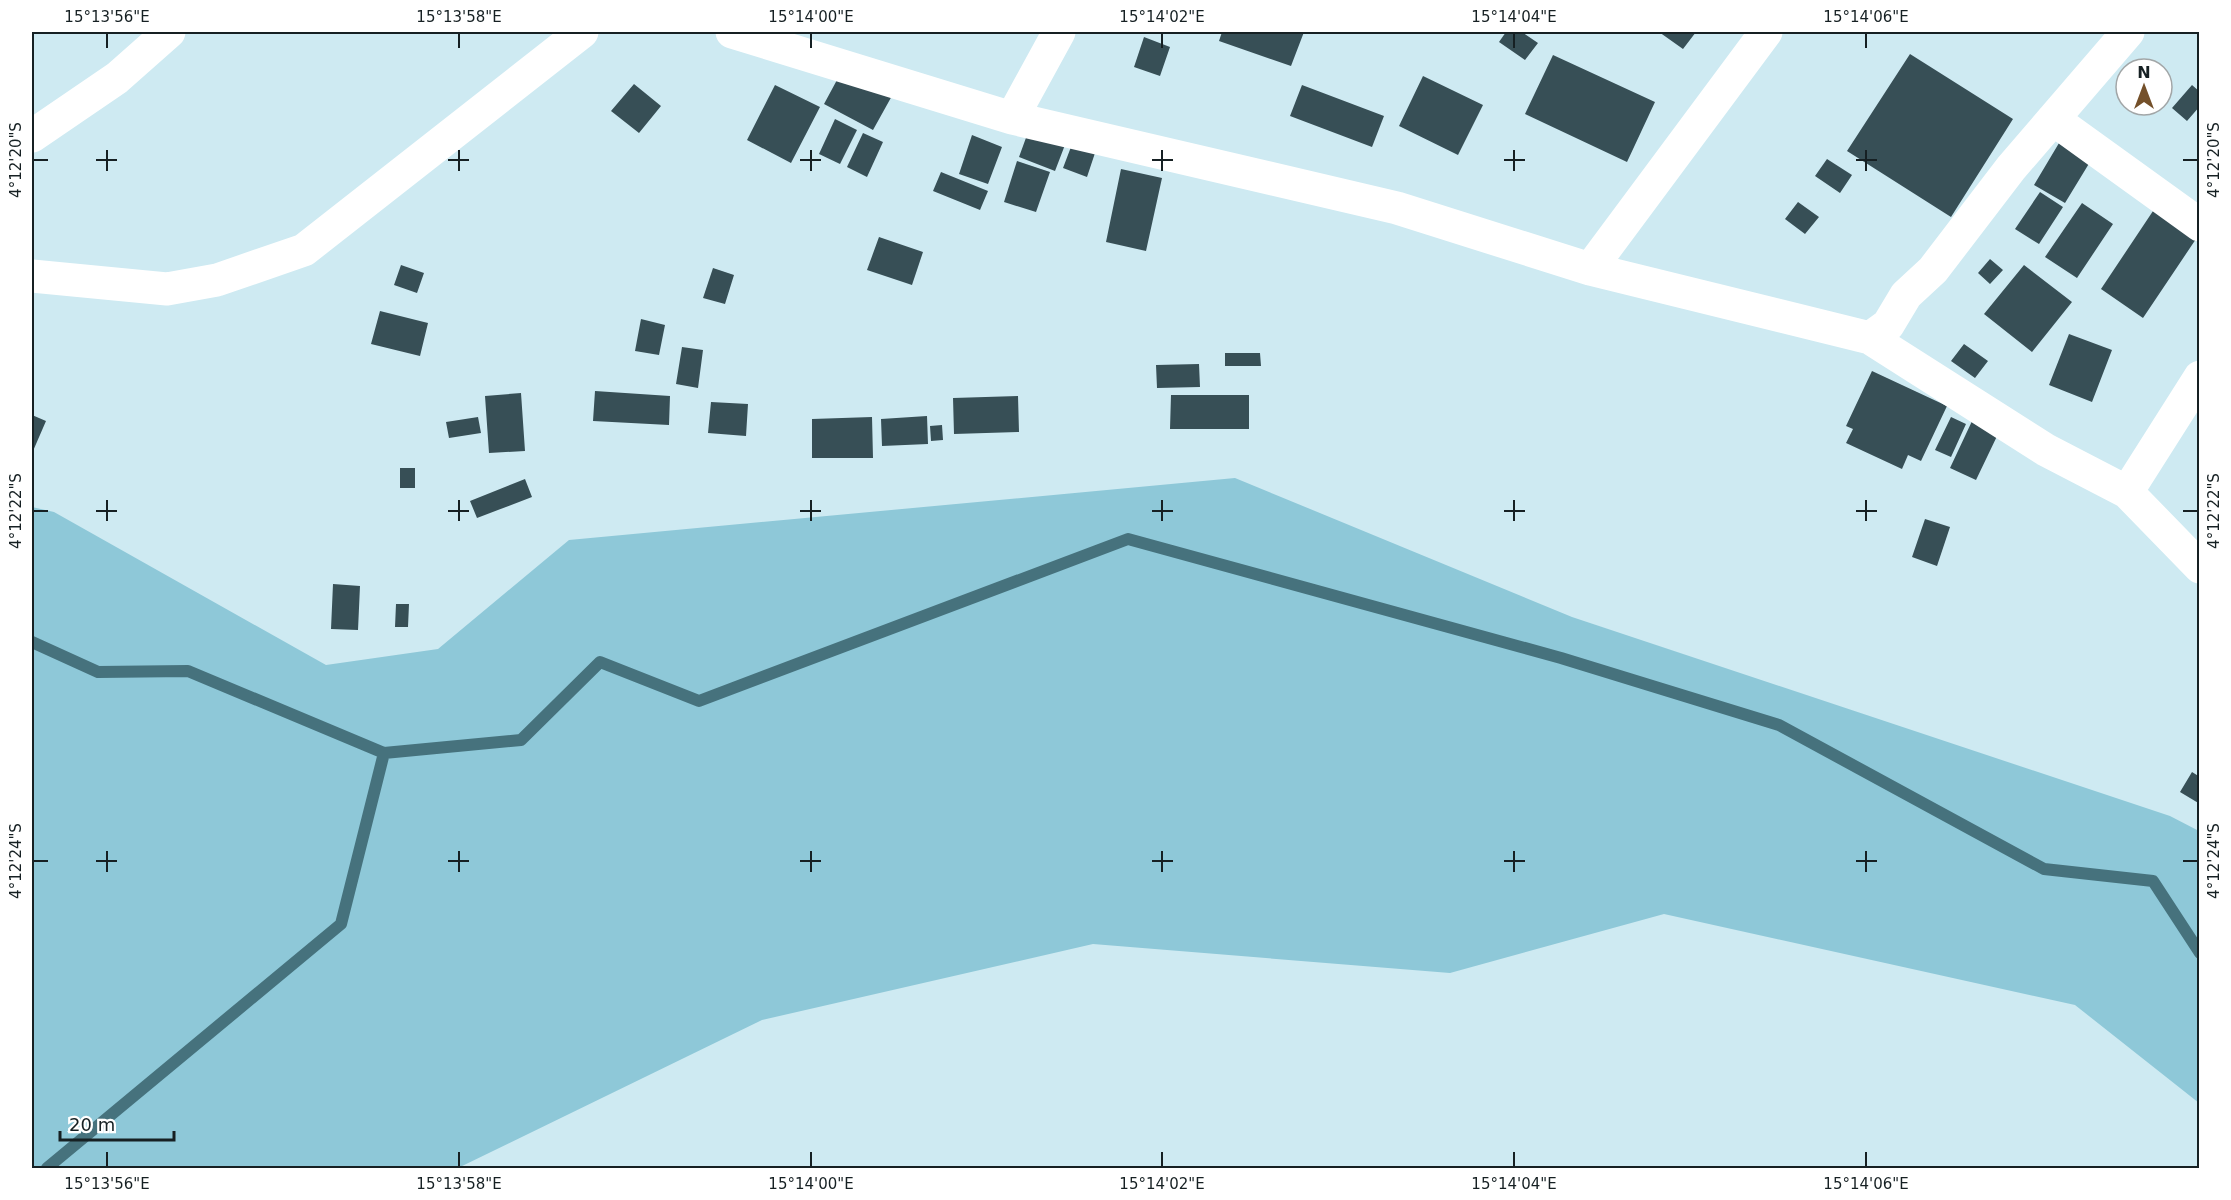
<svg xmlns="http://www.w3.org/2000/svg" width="2231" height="1200" viewBox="0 0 2231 1200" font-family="'DejaVu Sans',sans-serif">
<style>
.green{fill:#8ec8d8}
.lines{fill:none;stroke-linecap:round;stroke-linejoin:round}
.stream{stroke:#46727d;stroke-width:12}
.building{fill:#374f56}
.minor{stroke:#fff;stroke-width:33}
.ticks{fill:none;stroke:#162023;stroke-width:2}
.neatline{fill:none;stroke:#162023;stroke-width:2}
.ticks-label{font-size:15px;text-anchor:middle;fill:#162023}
</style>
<rect width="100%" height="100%" fill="#ceeaf2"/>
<!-- green -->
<path class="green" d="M1235 478 1572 617 2170 816 2199 831V1103L2075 1005 1664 914 1450 973 1093 944 762 1020 458 1168H32V507L54 512 326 665 438 649 569 540Z"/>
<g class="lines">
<!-- stream -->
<path class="stream" d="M32 642 98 672 188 671 384 753 521 740 600 662 699 701 1128 539 1561 658 1779 725 2044 869 2153 881 2200 953
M47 1168 341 924 384 753"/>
</g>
<!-- building -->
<path class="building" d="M1222 32H1304L1291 66 1219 41Z
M1506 32H1522L1538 43 1525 60 1499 42Z
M1659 32H1696L1683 49Z
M1144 37 1170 47 1160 76 1134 67Z
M1910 54 2013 119 1951 217 1847 151Z
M1553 55 1655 102 1627 162 1525 114Z
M844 67 893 94 873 130 824 104Z
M1423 76 1483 105 1458 155 1399 126Z
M634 84 661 106 639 133 611 111Z
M775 85 820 107 791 163 747 140Z
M1302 85 1384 116 1372 147 1290 116Z
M2192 85 2200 92V106L2187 121 2172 108Z
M835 119 857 130 840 164 819 154Z
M1031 124 1068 137 1055 171 1019 157Z
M863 133 883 142 867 177 847 167Z
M972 135 1002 147 988 184 959 174Z
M2062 138 2093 157 2065 203 2034 185Z
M1074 139 1097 147 1087 177 1063 168Z
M1827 159 1852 175 1840 193 1815 176Z
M1017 161 1050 172 1036 212 1004 202Z
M1121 169 1162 178 1146 251 1106 242Z
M941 172 988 191 980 210 933 191Z
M2040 192 2063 207 2039 244 2015 229Z
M1798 202 1819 217 1805 234 1785 219Z
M2082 203 2113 224 2077 278 2045 257Z
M2155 208 2198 236 2143 318 2101 289Z
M879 237 923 252 912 285 867 270Z
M1990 259 2003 270 1990 284 1978 273Z
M401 265 424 273 417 293 394 285Z
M2024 265 2072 302 2032 352 1984 314Z
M713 268 734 275 725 304 703 298Z
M380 311 428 323 420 356 371 344Z
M641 319 665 325 659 355 635 351Z
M2069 334 2112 350 2092 402 2049 385Z
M1964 344 1988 361 1975 378 1951 361Z
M682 347 703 350 698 388 676 384Z
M1225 353H1260L1261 366H1225Z
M1199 364 1200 387 1157 388 1156 365Z
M1872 371 1947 406 1921 461 1908 455 1902 469 1846 443 1853 429 1846 426Z
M595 391 670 396 669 425 593 421Z
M521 393 525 451 489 453 485 396Z
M1171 395H1249V429H1170Z
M1018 396 1019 432 954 434 953 398Z
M711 402 748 404 746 436 708 433Z
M32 415 46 421 33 451H32Z
M927 416 928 444 882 446 881 419Z
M478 417 481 433 449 438 446 422Z
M872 417 873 458H812V419Z
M1951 417 1966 424 1951 457 1935 450Z
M1973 419 1999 432 1976 480 1950 468Z
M942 425 943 440 931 441 930 426Z
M400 468H415V488H400Z
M525 479 532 497 477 518 470 501Z
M1925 519 1950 527 1937 566 1912 557Z
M333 584 360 586 358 630 331 629Z
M396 604H409L408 627H395Z
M2192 772 2200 777V804L2180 792Z"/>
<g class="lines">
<!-- minor -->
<path class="minor" d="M732 32 1012 118 1397 208 1590 269 1870 338 2046 450 2127 492 2200 567
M1012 118 1059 32
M2053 119 2200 225
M32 136 117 78 169 32
M1590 269 1766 32
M32 276 167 289 217 280 304 250 582 32
M1870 338 1888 325 1906 295 1933 270 2011 168 2128 32
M2127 492 2200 377"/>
</g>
<!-- ticks -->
<path class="ticks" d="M107 33V48M459 33V48M811 33V48M1162 33V48M1514 33V48M1866 33V48M107 150V171M459 150V171M811 150V171M1162 150V171M1514 150V171M1866 150V171M33 160H48M96 160H117M448 160H469M800 160H821M1152 160H1173M1504 160H1525M1856 160H1877M2183 160H2198M107 500V521M459 500V521M811 500V521M1162 500V521M1514 500V521M1866 500V521M33 511H48M96 511H117M448 511H469M800 511H821M1152 511H1173M1504 511H1525M1856 511H1877M2183 511H2198M107 851V872M459 851V872M811 851V872M1162 851V872M1514 851V872M1866 851V872M33 861H48M96 861H117M448 861H469M800 861H821M1152 861H1173M1504 861H1525M1856 861H1877M2183 861H2198M107 1152V1167M459 1152V1167M811 1152V1167M1162 1152V1167M1514 1152V1167M1866 1152V1167"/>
<!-- border -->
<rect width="2231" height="1200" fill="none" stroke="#ffffff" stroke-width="66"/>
<!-- north arrow -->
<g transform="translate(2144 87)"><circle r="28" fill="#ffffff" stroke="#a2a6a7" stroke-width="1.5"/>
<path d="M0-4.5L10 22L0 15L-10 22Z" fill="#74502a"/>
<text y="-9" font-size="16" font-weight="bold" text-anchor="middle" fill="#162023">N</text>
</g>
<!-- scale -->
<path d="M60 1131v9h114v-9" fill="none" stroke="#162023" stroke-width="3"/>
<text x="69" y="1131" font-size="18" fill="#162023" stroke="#ffffff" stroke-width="4.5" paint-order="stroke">20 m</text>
<rect x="33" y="33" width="2165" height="1134" class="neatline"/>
<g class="ticks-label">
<text x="107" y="22">15°13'56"E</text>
<text x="459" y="22">15°13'58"E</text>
<text x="811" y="22">15°14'00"E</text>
<text x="1162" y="22">15°14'02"E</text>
<text x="1514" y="22">15°14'04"E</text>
<text x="1866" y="22">15°14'06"E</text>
<text transform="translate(16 160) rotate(-90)" y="5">4°12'20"S</text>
<text transform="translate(2214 160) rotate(-90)" y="5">4°12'20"S</text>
<text transform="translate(16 511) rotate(-90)" y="5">4°12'22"S</text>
<text transform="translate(2214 511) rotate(-90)" y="5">4°12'22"S</text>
<text transform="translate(16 861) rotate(-90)" y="5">4°12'24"S</text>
<text transform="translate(2214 861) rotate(-90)" y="5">4°12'24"S</text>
<text x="107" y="1189">15°13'56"E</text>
<text x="459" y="1189">15°13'58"E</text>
<text x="811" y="1189">15°14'00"E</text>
<text x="1162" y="1189">15°14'02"E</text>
<text x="1514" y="1189">15°14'04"E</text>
<text x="1866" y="1189">15°14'06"E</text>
</g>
</svg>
